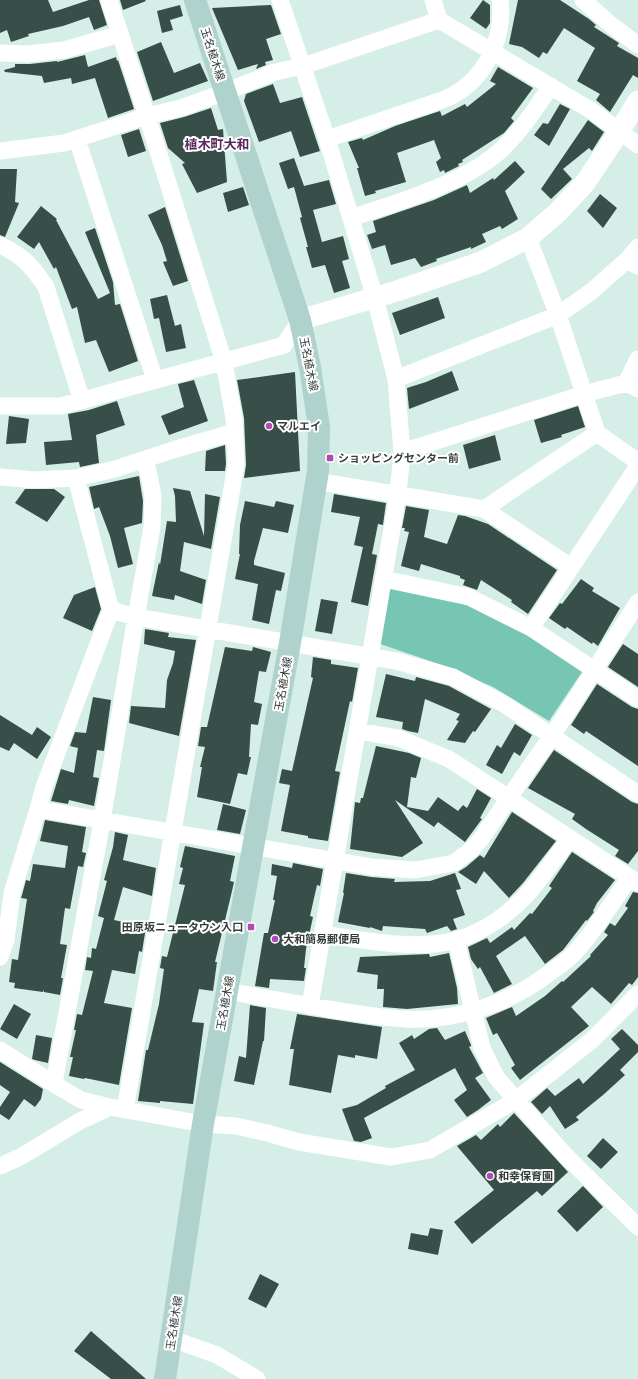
<svg xmlns="http://www.w3.org/2000/svg" width="638" height="1379" viewBox="0 0 638 1379" font-family="'Asap Condensed','Noto Sans JP',sans-serif">
<style>
.green{fill:#76c6b3}
.building{fill:#384e48}
.lines{fill:none;stroke-linecap:round;stroke-linejoin:round}
.minor{stroke:#fff;stroke-width:17}
.tertiary{stroke:#fff;stroke-width:21}
.secondary{stroke:#afd3cc;stroke-width:22}
.poi-dot{fill:#af4bb1;stroke:#fff;stroke-width:1.5}
.labels{text-anchor:middle;dominant-baseline:central;stroke-width:4;stroke-linejoin:round;paint-order:stroke}
.street-label{font-size:11px;fill:#343e3b;stroke:#fff}
.poi-label{font-size:11px;font-weight:bold;fill:#343e3b;stroke:#fff;text-anchor:start}
.quarter-label{font-size:13px;font-weight:bold;fill:#5a295b;stroke:#fff}
</style>
<rect width="100%" height="100%" fill="#d5eee7"/>
<!-- green -->
<path class="green" d="M388 586 472 602 584 669 549 721 493 687 442 665 380 644Z"/>
<!-- building -->
<path class="building" d="M0 0H48L53 12 89 0H99L107 25 94 30 89 17 63 26 28 34 29 36 11 42 7 30 0 33Z
M120 0H145L146 1 123 10Z
M483 0 490 5V23L486 29 470 18Z
M518 0H560L589 19 596 25 594 27 619 43 617 46 638 58V78L633 75 610 112 596 100 600 94 577 81 595 48 564 28 547 54 543 52 539 58 522 47 509 44Z
M180 5 183 16 170 20 173 30 162 33 157 11Z
M271 5 281 34 266 39 273 60 265 62 266 65 256 69 258 64 238 70 212 8Z
M161 42 174 73 200 63 208 81 153 101 137 52Z
M85 55 88 67 116 57 117 61 118 60 134 109 108 118 95 78 72 84 71 78 44 83 42 76 5 72 4 70 15 67V64H30L57 61V62Z
M498 67 533 88 511 118 514 121 504 133 462 160 463 162 458 164 459 166 445 173 444 170 440 172 436 162 441 158 434 140 397 153 406 182 375 191 376 193 365 196 357 168H359L348 142 362 138 363 140 395 126 440 111 442 116 465 104 467 107 496 84 490 81Z
M273 84 280 103 302 97 320 151 300 157 291 131 259 142 244 101 246 94Z
M560 104 570 109 549 146 534 135 543 123 548 124Z
M211 108 218 130 223 129 227 182 197 193 182 164 185 163 168 148 160 123 184 117Z
M588 120 604 132 592 151 589 148 563 169 572 179 551 199 541 189Z
M139 129 146 151 128 157 121 135Z
M294 158 304 186 329 180 336 204 313 210 322 242 343 236 349 259 342 261 350 288 334 293 325 265 312 268 306 247H308L300 218 302 217 294 187 288 189 279 163Z
M515 161 525 172 505 191 518 219 502 229 500 226 482 234 486 242 471 249V247L436 259 437 261 421 267 415 258 391 265 385 245 372 249 367 235 376 232 373 221 434 200 467 185 470 193 493 178 494 180Z
M0 169H17L15 202 19 203 5 237 0 235Z
M243 187 249 205 228 212 223 193Z
M600 194 617 208 603 228 587 211Z
M41 206 57 219 56 220 98 299 110 293 85 232 95 228 113 282 115 305 120 304 138 361 109 372 96 340 85 343 77 307 72 309 56 267 54 269 39 242 34 249 17 237Z
M165 207 188 281 173 286 163 262 167 261 162 245 148 215Z
M167 295 175 326 181 324 186 348 166 352 159 318 154 319 150 299Z
M438 297 445 318 400 335 392 313Z
M452 371 459 390 409 409 407 388 426 382Z
M295 372 300 471 244 478 246 465 244 418 237 380Z
M194 380 208 421 169 435 161 416 184 407 178 384Z
M117 401 125 425 96 435 99 463 80 467 79 462 46 465 44 442 72 440 68 414 89 410Z
M578 406 585 427 561 435 562 437 541 443 534 420Z
M9 416 29 419 26 443 6 444Z
M495 435 501 460 469 469 463 445Z
M225 445 226 464 225 471H205L206 451Z
M139 476 143 501 142 523 124 528 133 564 118 568 110 536 99 507 94 509 89 487Z
M173 488 190 491 204 536 205 494 220 497 211 549 184 542 180 571 206 580 202 604 175 595 174 600 152 596 159 562 160 565 167 521 176 522 175 496Z
M25 489H54L65 497 47 522 15 503Z
M334 494 386 503 383 525 378 524 372 554 377 555 368 606 351 602 363 547 354 545 360 517 331 512Z
M245 501 274 507 276 501 294 505 288 533 263 528 254 561V565L285 573 281 591 276 590 269 624 252 620 258 584 235 579 240 554H239L240 525Z
M406 506 429 510 424 537 447 544 458 515 465 516 488 524 557 570 528 614 511 602 512 600 481 580 477 590 463 585 465 580 460 578V576L421 564 419 571 401 566 409 532 404 531 405 528H402Z
M581 579 594 588 592 591 620 608 598 646 593 642 592 644 567 627 565 629 549 618 560 603 562 604Z
M95 587 101 609 92 631 63 618 74 595Z
M321 599 338 602 332 634 315 631Z
M145 629 169 633 168 637 196 640 179 736 129 723 131 706 165 708 167 680 173 663 175 651 144 644Z
M623 644 638 654V687L608 667Z
M225 647 252 651 253 647 271 652 266 672 259 671 254 702 262 704 258 725 251 724 249 757H251L247 775 238 773 230 804 197 797 202 767H200L205 747 198 746 201 727H207Z
M313 657 331 660V664L358 668 352 702 350 701 335 771 340 772 328 841 308 838V836L281 831 290 785 279 783 282 769 292 771 313 678 311 677Z
M386 674 415 681 416 677 449 686 491 709 475 732 473 731 465 743 447 740 459 721 456 720 460 714 425 699 418 733 408 731 402 729 403 722 376 717Z
M597 684 632 707 638 709V766L586 731 584 734 571 725Z
M93 697 111 700 104 751 97 750 93 777 99 778 94 806 69 800 68 804 51 801 61 769 74 773 78 748 70 746 75 732 86 733Z
M0 715 32 735 37 727 51 737 37 759 14 743 9 751 0 747Z
M515 724 532 735 520 756 514 752 502 774 486 765 497 745 501 748Z
M376 746 409 753 421 758 416 778 411 777 407 807 428 811 438 797 458 811 463 805 467 808 477 789 491 798 480 818 482 819 465 842 438 822 434 827 395 800 423 843 402 857 350 849 355 802 360 803 361 798H363Z
M554 750 632 802 638 804V851L628 864 615 856 619 850 586 829 572 819 575 814 528 788Z
M223 804 246 810 240 834 217 830Z
M512 812 556 841 523 883 509 898 484 871 476 884 458 872 466 867 480 855 484 858Z
M45 820 86 827 82 852 86 853 83 867 78 866 70 909 65 908 60 944 67 945 61 978H63L60 995 44 992V990L43 992 14 988 15 983 9 982 12 959 18 960 27 899 21 898 22 895 26 880 30 881 33 864 65 868 68 846 40 841Z
M115 832 128 835 123 860 156 868 152 896 123 887 114 920 146 927 142 952 139 951 135 974 112 970 104 1003 132 1008 119 1085 85 1078 84 1079 69 1076 73 1057H70L76 1030H74L77 1014 82 1015 93 971 85 970 87 957 91 958 92 948 96 949 104 918 98 916 107 881 104 880 113 847Z
M185 846 235 856 230 881 234 882 232 891 215 962H217L213 991 199 989 192 1022 204 1023 193 1104 160 1101V1103L138 1101 146 1050H148L159 1004 164 969 160 968 162 956 167 957 185 885 179 884 183 868 180 867Z
M572 852 615 880 597 903 593 911 594 912 587 921 586 920 563 950 545 964 525 936 496 956 512 984 494 993 480 967 478 969 471 959 468 947 487 938 490 943 512 927 514 930 530 913 532 914 552 888 549 886Z
M293 863 323 869 320 886 317 885 310 916 313 917 306 949 304 968H306L304 981 270 979 269 988 255 986 264 933H268L275 900H273L277 876 271 875 272 864 292 868Z
M346 873 371 877 395 879 394 882 430 881 455 873 461 889 456 890 465 915 453 919 457 929 451 931 447 926 427 933 425 929 383 926 382 931 370 927V928L338 922 344 893H343Z
M633 892 638 893V977L632 985 629 983 611 1004 592 987 571 1007 589 1026 520 1080 511 1068 515 1065 497 1033 493 1035 486 1018 512 1007 516 1016 545 996 562 981 563 982 591 956 590 955 608 935 604 932 610 923 615 926 628 908 625 906Z
M449 953 457 988 458 1004 407 1009 383 1007 384 989H377L378 975 357 972 360 957 429 954 430 957Z
M14 1004 31 1014 17 1039 0 1029Z
M250 1005 266 1008 264 1041H263L254 1085 234 1081 239 1056 246 1058Z
M297 1014 382 1027 377 1059 355 1055V1058L338 1055 331 1093 289 1085 294 1049H290Z
M437 1028 445 1040 465 1031 471 1045V1046L469 1047 483 1073 475 1078 491 1100 478 1110 467 1117 454 1100 467 1090 455 1068 364 1118 372 1138 361 1142 354 1141 342 1109 357 1105 386 1088 385 1086 415 1070 399 1043 412 1035 414 1039 429 1029Z
M622 1029 638 1045V1052L620 1070 625 1075 603 1095 576 1117 579 1120 565 1129 550 1106 542 1114 531 1102 547 1088 555 1096 579 1078 583 1084 620 1049 611 1039Z
M36 1035 52 1038 48 1063 35 1060 32 1059Z
M0 1062 43 1089 41 1099 35 1107 24 1099 9 1120 0 1114V1107L10 1092 0 1085Z
M514 1113 568 1172 542 1196 537 1191 472 1244 454 1222 494 1190 457 1146 476 1135 481 1140 498 1124 500 1127Z
M603 1138 618 1152 601 1169 587 1156Z
M583 1186 603 1207 577 1232 557 1211Z
M430 1228 443 1230 438 1255 408 1249 411 1233 428 1236Z
M260 1274 279 1284 266 1308 248 1299Z
M91 1331 146 1379H111L74 1351Z"/>
<g class="lines">
<!-- minor -->
<path class="minor" d="M109 0 147 116 224 362 234 418 236 465 125 1110
M280 0 327 139
M433 0 439 20 592 111 638 145
M583 0 610 24 638 45
M0 53 28 54 64 50 120 34
M77 139 155 380
M0 151 64 143 147 116 181 108 225 92 275 72 303 66 439 20
M351 218C398 202 466 183 502 149 521 131 536 108 551 86
M528 238 558 315 597 433 638 462
M0 245C22 255 33 267 46 287L82 401
M627 260 638 247
M396 379 558 315 592 291 627 260 638 266
M626 383 638 359
M0 406H61L284 345 300 320
M402 452 584 394 626 383 638 389
M0 477 35 480 76 478 115 469 176 449 235 432
M76 478 111 610 136 617 152 527 153 496 148 471 143 460
M316 481 484 509 597 433
M484 509 571 567
M384 579 469 597 531 628 638 699
M531 628 638 466
M358 731 398 738 449 759 638 883
M638 794 504 704 453 677 396 661 136 617 102 821 54 1084 81 1100 110 1107 203 1124 236 1126 267 1133 299 1142 391 1157 430 1150 516 1100 592 1040 638 994
M38 809 372 867 415 870 454 863 471 850 481 839 532 764 552 736 638 602
M323 934C362 940 418 951 456 940 485 932 512 912 531 890 545 873 557 856 570 838
M456 940 482 1048 496 1077 516 1100 564 1154 638 1227
M0 957 6 940 12 893 38 809 44 787 111 610
M227 991C261 997 295 1003 328 1009 354 1013 380 1018 406 1019 455 1022 510 1003 548 974 558 967 570 959 578 949 597 927 613 902 629 878
M310 1006 398 494 402 452 396 379 375 298 327 139 445 99C483 83 505 41 500 0
M0 1050 54 1084
M0 1166 22 1156 80 1121 110 1107
M172 1339 217 1355 257 1379"/>
<!-- tertiary -->
<path class="tertiary" d="M300 320 397 291 481 262 528 238 558 212 585 183 619 132 638 101"/>
<!-- secondary -->
<path class="secondary" d="M165 1379 203 1124 290 643 318 471 319 427 310 367 300 320 195 0"/>
</g>
<!-- markers -->
<g class="poi-dot">
<circle cx="269" cy="426" r="4"/>
<rect x="326" y="454" width="8" height="8" rx="2"/>
<rect x="247" y="923" width="8" height="8" rx="2"/>
<circle cx="275" cy="939" r="4"/>
<circle cx="490" cy="1176" r="4"/>
</g>
<g class="labels">
<!-- street labels -->
<g class="street-label">
<text transform="translate(213 54) rotate(72)">玉名植木線</text>
<text transform="translate(309 364) rotate(79)">玉名植木線</text>
<text transform="translate(283 684) rotate(-80)">玉名植木線</text>
<text transform="translate(225 1003) rotate(-80)">玉名植木線</text>
<text transform="translate(174 1323) rotate(-81)">玉名植木線</text>
</g>
<!-- poi labels -->
<g class="poi-label">
<text x="277" y="426">マルエイ</text>
<text x="338" y="458">ショッピングセンター前</text>
<text x="243" y="927" text-anchor="end">田原坂ニュータウン入口</text>
<text x="283" y="939">大和簡易郵便局</text>
<text x="498" y="1176">和幸保育園</text>
</g>
<!-- quarter labels -->
<g class="quarter-label">
<text x="217" y="144">植木町大和</text>
</g>
</g>
</svg>
